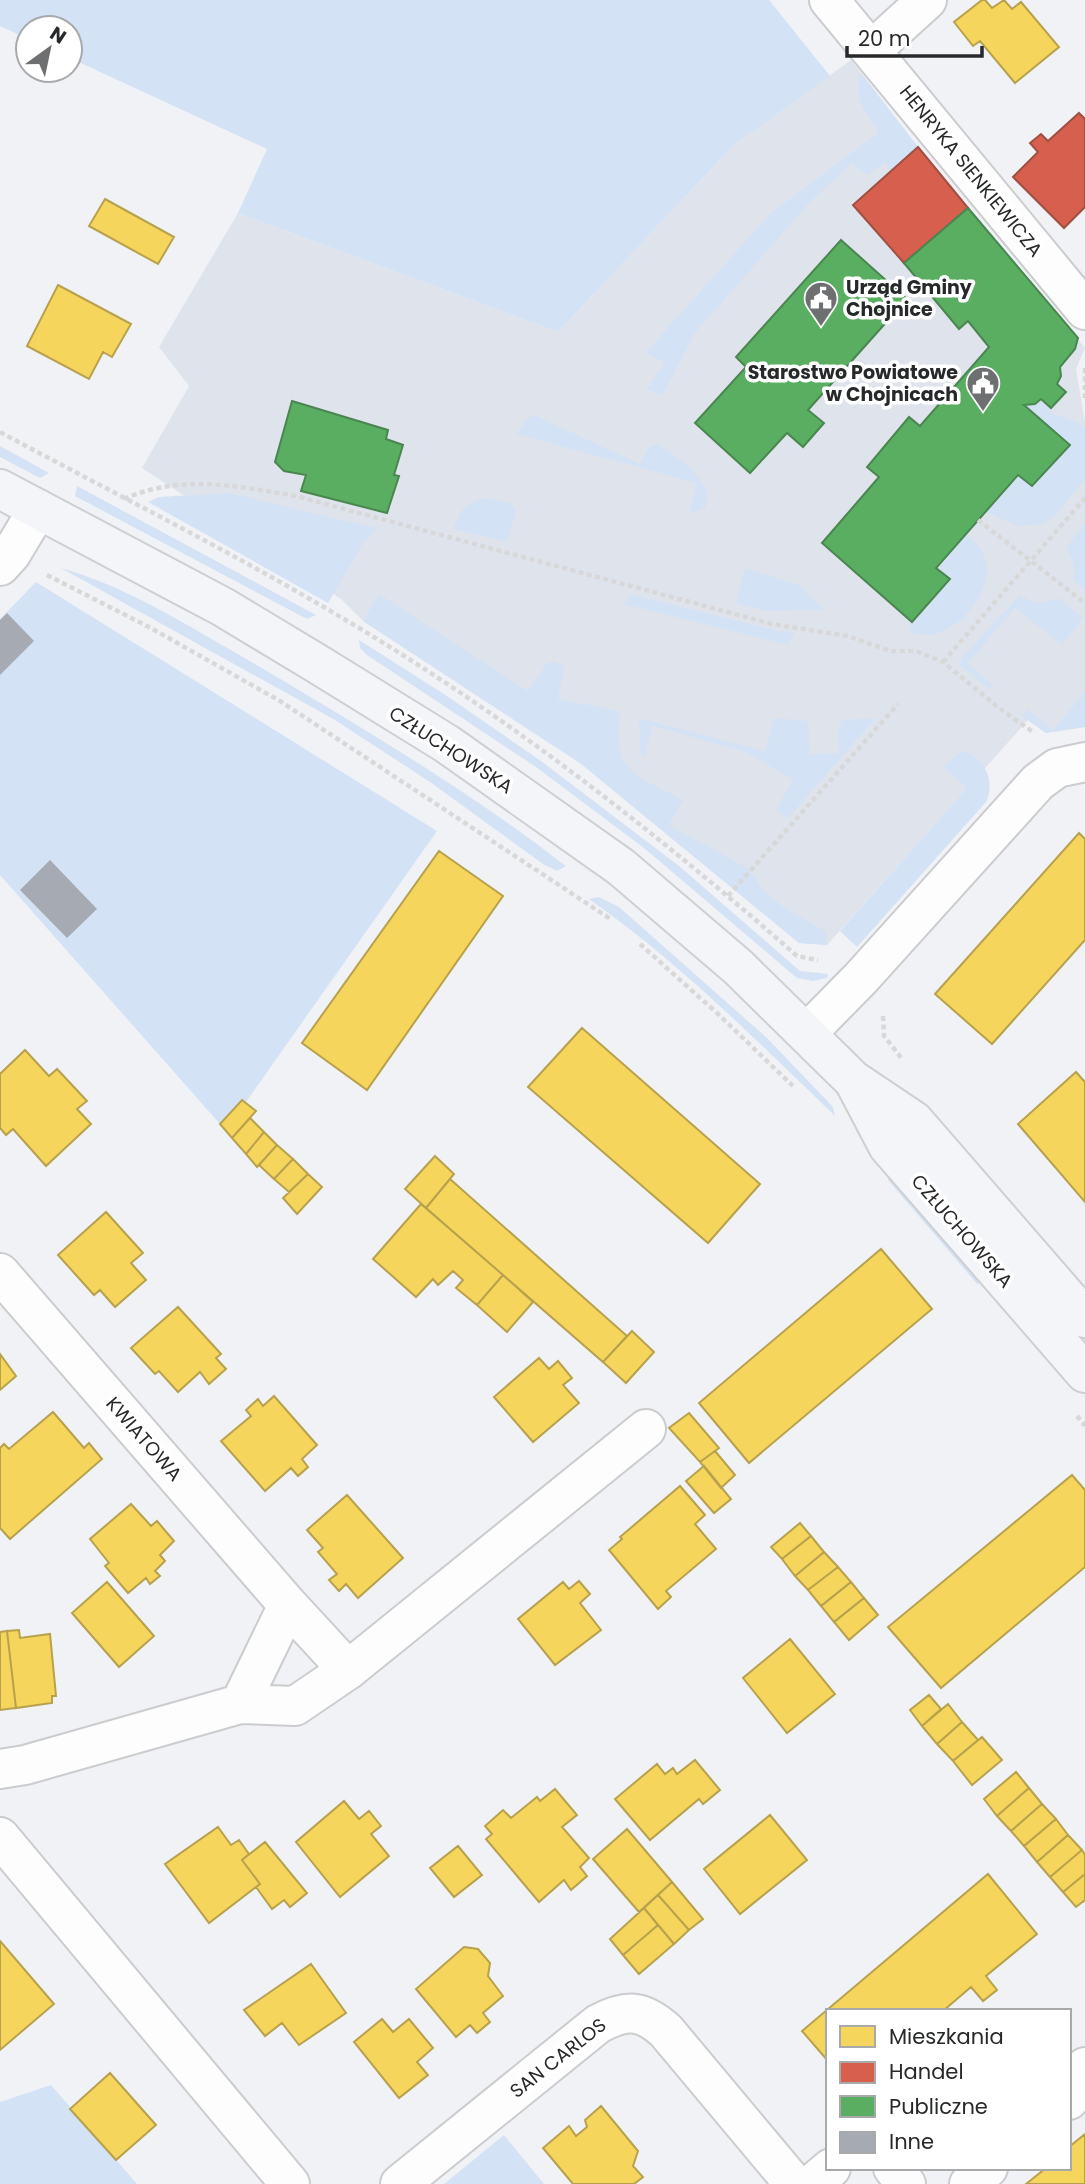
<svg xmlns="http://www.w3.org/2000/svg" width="1085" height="2184" viewBox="0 0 1085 2184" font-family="Poppins,sans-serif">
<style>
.built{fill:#dfe4ec}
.green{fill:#d4e2f6}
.homes{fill:#f6d55c;stroke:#b8a14d;stroke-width:2}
.shops{fill:#d6604d;stroke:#a14f42;stroke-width:2}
.public{fill:#5aae61;stroke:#4a8650;stroke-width:2}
.building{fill:#a6aab2}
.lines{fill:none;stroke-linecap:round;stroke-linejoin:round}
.minor-casing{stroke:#cbccce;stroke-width:42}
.major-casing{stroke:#cecfd0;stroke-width:42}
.path{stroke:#d8d8d9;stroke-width:4.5;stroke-dasharray:5 3.5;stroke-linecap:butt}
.minor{stroke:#fdfdfe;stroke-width:38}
.major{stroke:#f4f5f8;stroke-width:38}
.labels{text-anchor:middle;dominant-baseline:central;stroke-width:7;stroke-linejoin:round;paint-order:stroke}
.street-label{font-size:19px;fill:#26282a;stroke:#fff}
.poi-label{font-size:19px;font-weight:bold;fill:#26282a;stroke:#fff;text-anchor:start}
</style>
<rect width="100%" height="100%" fill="#f0f2f5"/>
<!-- built -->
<path class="built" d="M851 60 918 147 1085 348 1076 369 1085 422V727L1046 733 1028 720 827 945 799 943 580 763 363 621 341 599 142 468 189 386 159 347 238 213 558 332 734 145Z"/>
<!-- green -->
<path class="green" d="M0 0H769L830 76 734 145 558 332 238 213 267 149 70 58V28H28V39L0 26Z
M861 73 918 147 891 171 884 163 868 175 852 163 810 202 695 333 662 396 647 389 665 362 645 353 771 213 879 132C867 113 851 98 861 73Z
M1041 399 1051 408 1049 412 1079 423 1085 429V479L1056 515 1044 524 1018 526 986 512 1018 475 1032 486 1070 445 1024 405 1035 404Z
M534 415 640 464 648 448 658 444C678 458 716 481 705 508L689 514 697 483 516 434 527 419Z
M0 446 49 473 40 478 0 457Z
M77 486 316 615 307 619 75 496Z
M228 493 377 528 363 544 328 603 148 502 159 497Z
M484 498 511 503 516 511 508 542 453 529C459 511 465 503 484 498Z
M1085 523V589L1073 580C1075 567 1073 559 1066 548Z
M966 534C971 539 978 544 981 550 1001 582 964 630 931 635 925 636 916 634 909 633L912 622 950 579 936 568Z
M61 568C127 586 195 630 255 664 361 727 468 790 566 866L557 871 543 864 430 782 335 720Z
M745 568 799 585 824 610 765 611 736 603Z
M36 582 437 831 246 1102 242 1100 220 1124 0 875V619Z
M379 594 528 691 547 663 555 661 564 667 558 699 620 711C611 773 635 774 683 800L669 825 749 869 763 890 787 910 826 931 827 945 799 943 580 763 363 621Z
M629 594 779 631 795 632 788 645 624 604Z
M1020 595C1034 604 1045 604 1059 598L1083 618 1062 645 1015 608 968 663 993 685 989 689 960 665 962 657Z
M359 640 444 694 541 761 679 866 800 971 828 974 827 978 813 981 797 978 644 848 536 767 367 655 360 648Z
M1085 692V727L1046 733 1022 716 1027 709 1053 730Z
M639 718 765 751 774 718 808 721 810 754 839 753 838 729 842 720 876 718 787 819 776 809 793 780 746 752 653 726 644 757 640 752Z
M961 751C984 754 996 782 986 802L857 947 840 931 967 788 944 767Z
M599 897 619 907 767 1038 833 1107 835 1116C756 1040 679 962 589 899Z
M889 1170 981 1273 978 1285 888 1180Z
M51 2085 137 2184H0V2102Z
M504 2135 544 2184H444Z"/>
<!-- homes -->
<path class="homes" d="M982 0H985L992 8 1004 0 1012 9 1021 2 1059 47 1015 83 980 41 973 46 954 22Z
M105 199 174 237 158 264 89 226Z
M58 285 131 324 112 357 103 352 89 379 27 346Z
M1079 833 1085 839V940L992 1044 935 994Z
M439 851 503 896 367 1090 302 1043Z
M582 1028 760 1184 708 1243 528 1087Z
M25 1050 49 1076 57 1069 87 1101 77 1109 91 1124 46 1166 13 1129 6 1135 0 1128V1074Z
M1076 1072 1085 1082V1202L1018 1124Z
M242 1100 256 1111 232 1138 220 1124Z
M250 1118 264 1132 246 1154 232 1138Z
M264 1132 277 1145 257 1167 246 1154Z
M277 1145 293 1159 274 1179 259 1165Z
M435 1156 454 1174 426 1208 405 1189Z
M293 1159 308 1174 289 1192 274 1179Z
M308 1174 322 1187 297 1214 283 1198Z
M450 1179 627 1336 603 1362 426 1208Z
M421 1204 503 1275 477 1305 456 1288 463 1280 453 1271 438 1285 433 1279 416 1297 373 1259Z
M106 1212 143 1253 131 1263 146 1280 115 1307 100 1290 94 1295 58 1255Z
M881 1249 932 1309 749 1463 699 1403Z
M503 1275 533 1302 507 1332 477 1305Z
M178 1307 221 1354 216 1358 226 1369 209 1384 200 1372 178 1392 159 1371 155 1374 131 1348Z
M632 1331 654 1352 626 1383 603 1362Z
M0 1354 16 1376 0 1390Z
M539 1358 549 1369 558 1361 572 1378 563 1385 579 1403 533 1442 494 1397Z
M274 1396 317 1445 302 1459 308 1467 298 1476 291 1468 265 1491 221 1441 251 1416 246 1410 258 1399 263 1406Z
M53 1412 84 1448 89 1443 102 1459 10 1539 0 1528V1448L4 1444 9 1449Z
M689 1413 719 1448 700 1462 669 1428Z
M715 1451 735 1475 721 1488 700 1462Z
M704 1466 731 1499 714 1513 686 1481Z
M1072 1475 1085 1490V1567L941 1688 888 1627Z
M680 1486 705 1515 695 1524 716 1549 666 1591 671 1597 658 1609 609 1550 622 1539 620 1537Z
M347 1495 403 1558 358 1598 346 1584 339 1591 329 1580 337 1574 318 1552 323 1548 307 1530Z
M131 1504 151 1526 157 1521 174 1541 160 1555 165 1561 155 1571 160 1576 150 1584 146 1578 128 1593 105 1566 109 1563 90 1539Z
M800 1523 811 1536 782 1559 771 1547Z
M811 1536 824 1552 795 1576 782 1559Z
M824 1552 838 1567 808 1590 795 1576Z
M838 1567 851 1582 821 1606 808 1590Z
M579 1581 590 1594 580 1603 601 1630 555 1665 518 1619 563 1582 569 1589Z
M107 1582 154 1636 119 1667 72 1613Z
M851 1582 864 1598 834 1622 821 1606Z
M864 1598 878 1615 849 1640 834 1622Z
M19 1630 20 1638 50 1634 56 1696H52V1703L16 1708 7 1631Z
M7 1631 16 1708 0 1710V1632Z
M790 1639 835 1694 787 1733 743 1678Z
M929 1695 941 1709 922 1726 910 1710Z
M948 1704 962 1722 937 1744 922 1726Z
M962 1722 978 1740 953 1761 937 1744Z
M982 1737 1002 1760 972 1785 953 1761Z
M695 1760 720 1790 703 1804 699 1799 650 1840 615 1799 657 1764 665 1774 673 1768 677 1774Z
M1016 1772 1029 1788 997 1816 984 1799Z
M1029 1788 1042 1804 1011 1831 997 1816Z
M555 1789 577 1815 562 1827 589 1858 580 1867 587 1876 571 1890 564 1880 539 1902 486 1839 492 1834 485 1826 503 1810 511 1818 537 1797 540 1801Z
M344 1801 359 1819 369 1811 381 1826 371 1834 389 1856 340 1897 296 1842Z
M1042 1804 1056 1819 1024 1846 1011 1831Z
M770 1815 807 1860 740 1914 704 1869Z
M1056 1819 1068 1835 1037 1862 1024 1846Z
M218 1827 231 1845 239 1840 249 1854 242 1860 260 1884 209 1923 165 1864Z
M627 1829 672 1882 639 1912 593 1859Z
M1068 1835 1082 1850 1050 1877 1037 1862Z
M265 1842 307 1893 290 1907 284 1900 272 1909 256 1887 260 1884 242 1860Z
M458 1846 482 1875 454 1897 430 1868Z
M1082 1850 1085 1855V1874L1063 1892 1050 1877Z
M988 1874 1037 1934 986 1976 997 1990 983 2001 971 1987 943 2011H828V2061L802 2031Z
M1085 1874V1900L1076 1907 1063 1892Z
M672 1882 703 1919 689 1930 658 1895Z
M658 1895 689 1930 674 1944 644 1908Z
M644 1908 658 1925 623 1955 610 1939Z
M658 1925 674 1944 639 1974 623 1955Z
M0 1941 54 2004 0 2050Z
M464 1947 478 1949 490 1963 488 1976 503 1996 483 2013 490 2022 477 2033 470 2025 456 2037 416 1989Z
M311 1964 346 2013 299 2045 282 2023 265 2036 244 2010Z
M382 2019 393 2032 409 2019 433 2048 417 2062 428 2075 399 2098 354 2042Z
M110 2073 156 2125 116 2160 70 2109Z
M601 2106 638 2151 633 2166 643 2177 634 2184H573L543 2148 569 2126 576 2136 587 2127 585 2120Z
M1085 2134V2184H1026L1046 2168H1069V2147Z"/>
<!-- shops -->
<path class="shops" d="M1079 113 1085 119V207L1064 228 1013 177 1038 152 1030 143 1041 134 1048 141Z
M918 147 968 208 904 263 853 205Z"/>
<!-- public -->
<path class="public" d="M968 208 1078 338 1075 349 1060 367 1061 376 1057 384 1066 392 1051 408 1041 399 1035 404 1024 405 1070 445 1032 486 1018 475 936 568 950 579 912 622 822 543 879 477 867 467 909 417 920 426 989 347 968 321 959 329 904 263Z
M841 240 907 299 808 410 824 423 803 447 787 433 750 473 695 423 746 367 736 357Z
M292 401 388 430 386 439 403 445 394 475 399 476 387 513 301 491 306 475 284 471 275 462Z"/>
<!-- building -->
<path class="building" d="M7 613 34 641 0 675V620Z
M50 860 97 909 67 938 20 890Z"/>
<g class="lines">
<defs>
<path id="minor" d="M829 0 1085 310
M872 50 927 0
M0 566 11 554 38 509
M807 1033 861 978 1038 782 1057 768 1085 762
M0 1273 288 1605 348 1670 295 1706 240 1704 25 1765 0 1769
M348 1670 646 1429
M240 1704 288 1605
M0 1837 290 2184
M1069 2100 1081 2083 1085 2067
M893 2168 906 2184
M400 2184 598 2024C626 2009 642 2009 666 2031L794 2184
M812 2184 831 2168
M969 2184 988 2168"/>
<path id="major" d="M0 489 223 607 316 663 447 744 621 867 738 967 853 1080 914 1121 1085 1318
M856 1085 888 1146 1085 1373"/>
</defs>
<!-- minor casing -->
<use href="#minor" class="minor-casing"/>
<!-- major casing -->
<use href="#major" class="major-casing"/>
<!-- path -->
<path class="path" d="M1085 368V398
M0 432C115 494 232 552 344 619 506 715 656 832 797 956L818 960
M124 499C180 474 238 486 296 496L772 624 848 636 890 651H916L943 662 999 708 1033 732
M978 520 1085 603
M47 575 149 627 280 701 612 920
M943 662 1085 498
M728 896 898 704
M640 944 718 1014 793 1086
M883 1016 884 1036 903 1060
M1077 1416 1085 1426"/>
<!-- minor -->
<use href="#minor" class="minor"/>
<!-- major -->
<use href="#major" class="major"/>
</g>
<!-- icons -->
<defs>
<symbol id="civic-pin" viewBox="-11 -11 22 30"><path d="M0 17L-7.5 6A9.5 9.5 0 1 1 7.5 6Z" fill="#6d6f71" stroke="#fff"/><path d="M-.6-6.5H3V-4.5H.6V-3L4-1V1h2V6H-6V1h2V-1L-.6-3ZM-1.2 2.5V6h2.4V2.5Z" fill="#fff"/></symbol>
</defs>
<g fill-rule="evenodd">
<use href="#civic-pin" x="802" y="279" width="38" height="52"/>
<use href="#civic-pin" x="964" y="364" width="38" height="52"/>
</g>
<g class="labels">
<!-- street labels -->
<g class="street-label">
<text transform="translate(971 171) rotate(51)">HENRYKA SIENKIEWICZA</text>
<text transform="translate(451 750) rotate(33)">CZŁUCHOWSKA</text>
<text transform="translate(962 1231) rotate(49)">CZŁUCHOWSKA</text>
<text transform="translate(144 1439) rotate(49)">KWIATOWA</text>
<text transform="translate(558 2058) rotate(-38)">SAN CARLOS</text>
</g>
<!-- poi labels -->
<g class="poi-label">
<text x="846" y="287">Urząd Gminy<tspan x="846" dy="22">Chojnice</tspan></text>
<text x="958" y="372" text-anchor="end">Starostwo Powiatowe<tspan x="958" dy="22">w Chojnicach</tspan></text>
</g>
</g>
<!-- legend -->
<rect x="826" y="2009" width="245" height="161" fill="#ffffff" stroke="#a8a9aa" stroke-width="2"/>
<rect x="840" y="2026" width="35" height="21" fill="#f6d55c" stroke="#a8a9aa" stroke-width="2"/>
<text x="889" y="2044" font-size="21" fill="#26282a">Mieszkania</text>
<rect x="840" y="2062" width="35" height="21" fill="#d6604d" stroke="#a8a9aa" stroke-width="2"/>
<text x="889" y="2079" font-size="21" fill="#26282a">Handel</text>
<rect x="840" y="2096" width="35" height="21" fill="#5aae61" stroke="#a8a9aa" stroke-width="2"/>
<text x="889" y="2114" font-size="21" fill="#26282a">Publiczne</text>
<rect x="840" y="2132" width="35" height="21" fill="#a6aab2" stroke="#a8a9aa" stroke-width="2"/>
<text x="889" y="2149" font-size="21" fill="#26282a">Inne</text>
<!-- north arrow -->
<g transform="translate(49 49) rotate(33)"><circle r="33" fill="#ffffff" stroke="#a8a9aa" stroke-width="2"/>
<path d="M0-5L12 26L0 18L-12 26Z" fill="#6d6f71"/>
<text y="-10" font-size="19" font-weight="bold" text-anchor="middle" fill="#26282a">N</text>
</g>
<!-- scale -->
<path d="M847 46v10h135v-10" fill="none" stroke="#26282a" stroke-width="3.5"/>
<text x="858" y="46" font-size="21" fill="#26282a" stroke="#ffffff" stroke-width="5" paint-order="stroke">20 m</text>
</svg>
